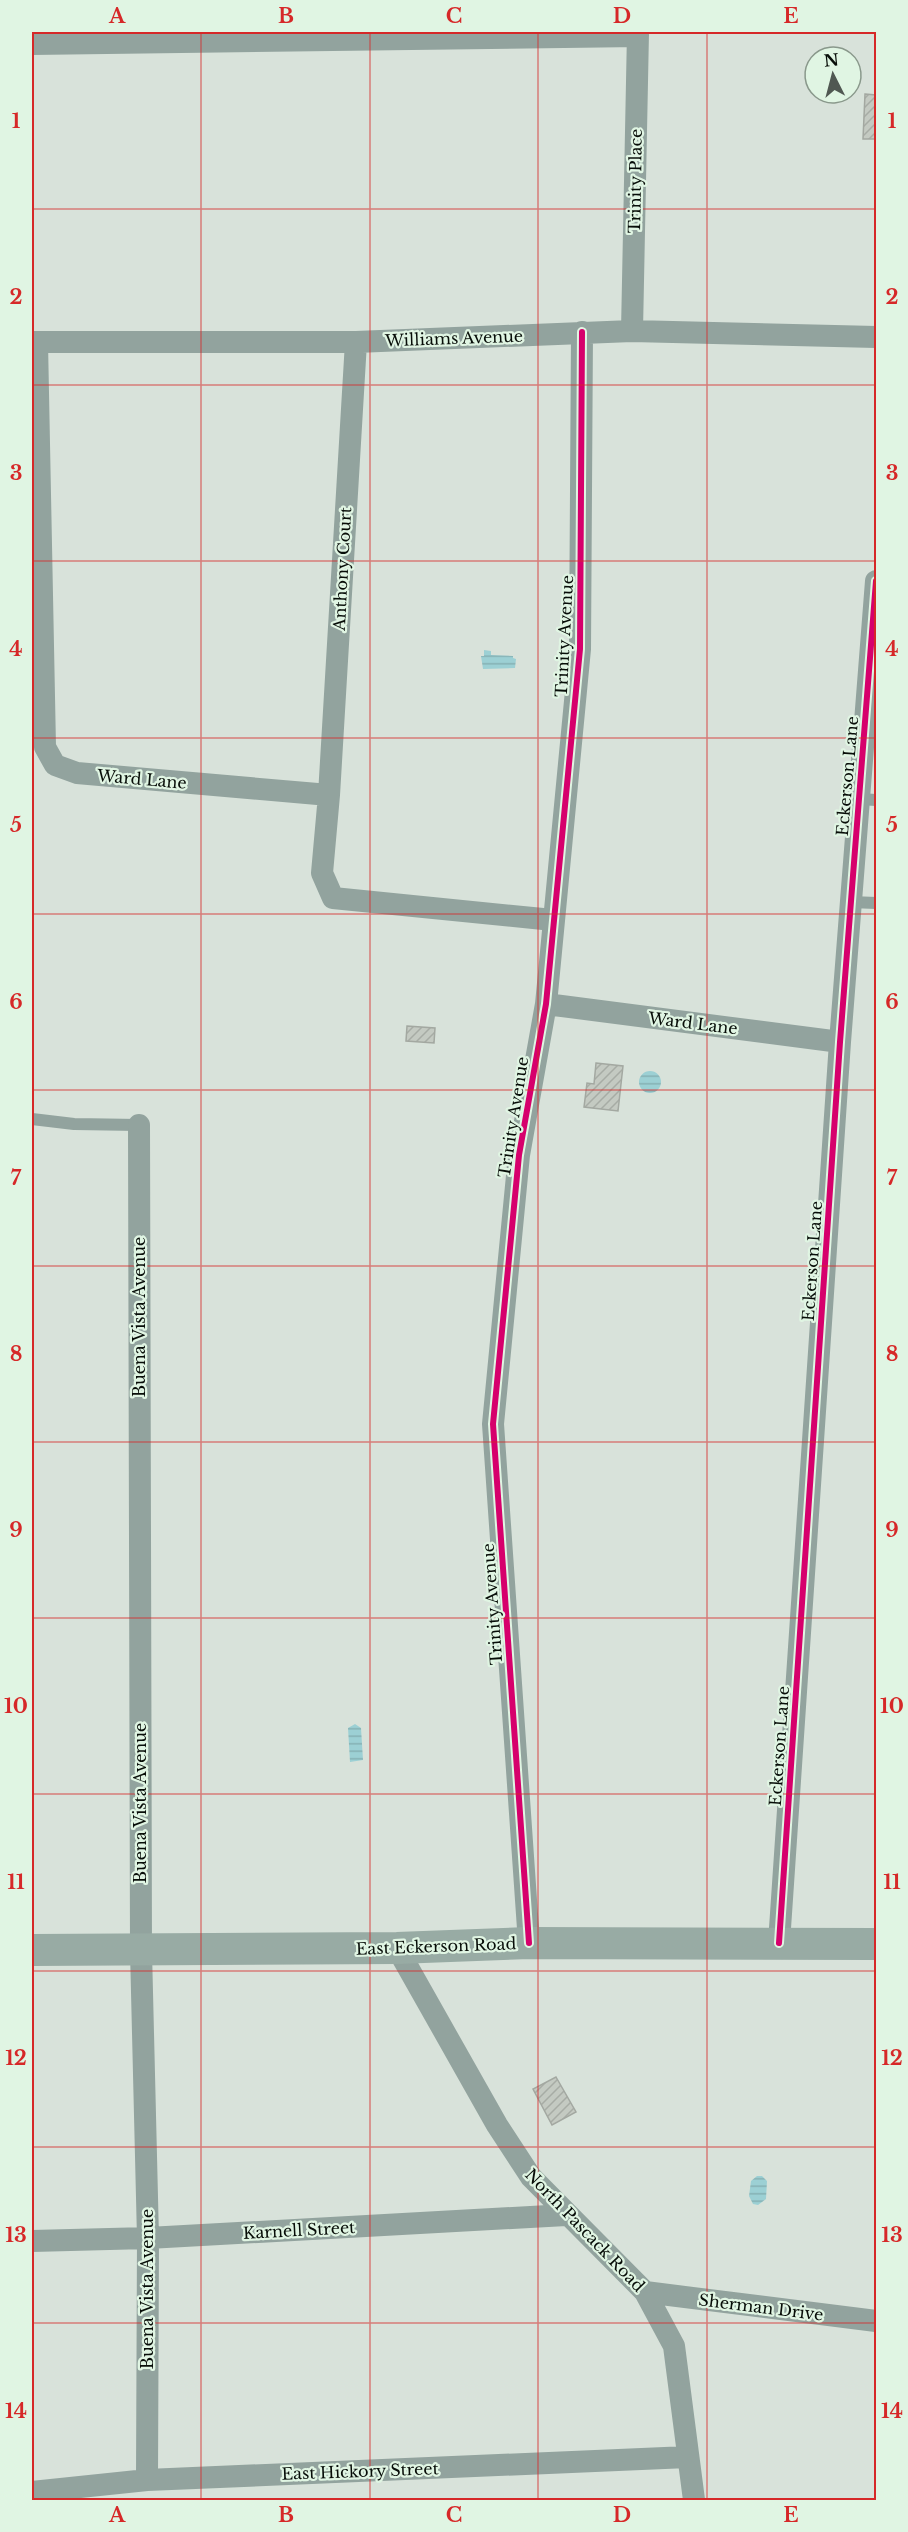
<svg xmlns="http://www.w3.org/2000/svg" width="908" height="2532" viewBox="0 0 908 2532" font-family="'Libre Baskerville',serif">
<style>
.water{fill:url(#water-rules)}
.building{fill:url(#building-hatch);stroke:#a3a8a1;stroke-width:1.5}
.lines{fill:none;stroke-linecap:round;stroke-linejoin:round}
.lane{stroke:#92a39e;stroke-width:12}
.street{stroke:#92a39e;stroke-width:22}
.secondary{stroke:#98aba4;stroke-width:32}
.cycleway-casing{stroke:#e0f5e3;stroke-width:10}
.cycleway{stroke:#d6006c;stroke-width:6}
.grid{fill:none;stroke:#d62828;stroke-width:1.5;stroke-opacity:0.55}
.labels{text-anchor:middle;dominant-baseline:central;stroke-width:4.5;stroke-linejoin:round;paint-order:stroke}
.street-label{font-size:16px;fill:#070d08;stroke:#e0f5e3}
.neatline{fill:none;stroke:#d62828;stroke-width:2}
.grid-label{font-size:20px;text-anchor:middle;font-weight:bold;fill:#d62828}
</style>
<defs>
<pattern id="water-rules" width="6" height="5" patternUnits="userSpaceOnUse" patternTransform="scale(1.5)"><rect width="6" height="5" fill="#9cd0d4"/><path d="M0 2.5h6" fill="none" stroke="#85b1b4"/></pattern>
<pattern id="building-hatch" width="6" height="6" patternUnits="userSpaceOnUse" patternTransform="scale(1.5)"><rect width="6" height="6" fill="#c4cac2"/><path d="M-1 1l2-2M0 6l6-6M5 7l2-2" fill="none" stroke="#a7aca5"/></pattern>
</defs>
<rect width="100%" height="100%" fill="#d8e2da"/>
<!-- water -->
<path class="water" d="M484 650 491 651V655L513 656V658L516 659 515 668 483 669 481 656H484Z
M639 1082a11 11 0 1 1 22 0a11 11 0 1 1-22 0Z
M355 1724 361 1728 363 1760 350 1762 348 1728Z
M757 2176H762L767 2181 766 2199 758 2205 753 2204 749 2196 751 2181Z"/>
<!-- building -->
<path class="building" d="M865 94 876 95V139H863Z
M407 1026 435 1028 434 1043 406 1041Z
M596 1063 623 1066 618 1111 584 1107 587 1083 594 1084Z
M556 2077 576 2112 552 2125 533 2089Z"/>
<g class="lines">
<!-- lane -->
<path class="lane" d="M859 799 876 800
M851 902 876 903
M32 1119 74 1124 139 1125"/>
<!-- street -->
<path class="street" d="M32 44 638 36
M632 331 638 32
M32 342H356L632 331 876 337
M37 342 45 747 55 765 77 773 329 795
M356 342 329 795 322 873 333 898 553 920
M546 1004 840 1042
M139 1125 141 1951 148 2238 147 2480
M529 1943 493 1424 519 1155 546 1004 580 649 582 332
M779 1943 840 1042 876 581
M397 1948 497 2125 531 2177 645 2292 674 2346 694 2500
M32 2241 148 2238 566 2215
M645 2292 876 2321
M32 2492 147 2480 688 2457"/>
<!-- secondary -->
<path class="secondary" d="M32 1950 397 1948 529 1943 876 1944"/>
<defs>
<path id="cycleway" d="M529 1943 493 1424 519 1155 546 1004 580 649 582 332
M779 1943 840 1042 876 581"/>
</defs>
<!-- cycleway casing -->
<use href="#cycleway" class="cycleway-casing"/>
<!-- cycleway -->
<use href="#cycleway" class="cycleway"/>
</g>
<!-- grid -->
<path class="grid" d="M201 32V2500M370 32V2500M538 32V2500M707 32V2500M32 209H876M32 385H876M32 561H876M32 738H876M32 914H876M32 1090H876M32 1266H876M32 1442H876M32 1618H876M32 1794H876M32 1971H876M32 2147H876M32 2323H876"/>
<g class="labels">
<!-- street labels -->
<g class="street-label">
<text transform="translate(635 181) rotate(-89)">Trinity Place</text>
<text transform="translate(454 338) rotate(-2)">Williams Avenue</text>
<text transform="translate(342 569) rotate(-87)">Anthony Court</text>
<text transform="translate(564 636) rotate(-87)">Trinity Avenue</text>
<text transform="translate(847 776) rotate(-85)">Eckerson Lane</text>
<text transform="translate(142 779) rotate(5)">Ward Lane</text>
<text transform="translate(693 1023) rotate(7)">Ward Lane</text>
<text transform="translate(513 1117) rotate(-81)">Trinity Avenue</text>
<text transform="translate(812 1261) rotate(-86)">Eckerson Lane</text>
<text transform="translate(139 1317) rotate(-90)">Buena Vista Avenue</text>
<text transform="translate(492 1604) rotate(-94)">Trinity Avenue</text>
<text transform="translate(779 1746) rotate(-86)">Eckerson Lane</text>
<text transform="translate(140 1803) rotate(-90)">Buena Vista Avenue</text>
<text transform="translate(436 1946) rotate(-2)">East Eckerson Road</text>
<text transform="translate(299 2230) rotate(-3)">Karnell Street</text>
<text transform="translate(585 2230) rotate(46)">North Pascack Road</text>
<text transform="translate(147 2289) rotate(-90)">Buena Vista Avenue</text>
<text transform="translate(761 2307) rotate(7)">Sherman Drive</text>
<text transform="translate(360 2471) rotate(-2)">East Hickory Street</text>
</g>
</g>
<!-- border -->
<rect width="908" height="2532" fill="none" stroke="#e0f5e3" stroke-width="66"/>
<!-- north arrow -->
<g transform="translate(833 75) rotate(354)"><circle r="28" fill="#e0f5e3" stroke="#89988b" stroke-width="1.5"/>
<path d="M0-4.5L10 22L0 15L-10 22Z" fill="#505852"/>
<text y="-9" font-size="16" font-weight="bold" text-anchor="middle" fill="#070d08">N</text>
</g>
<rect x="33" y="33" width="842" height="2466" class="neatline"/>
<g class="grid-label">
<text x="117" y="23">A</text>
<text x="286" y="23">B</text>
<text x="454" y="23">C</text>
<text x="622" y="23">D</text>
<text x="791" y="23">E</text>
<text x="16" y="128">1</text>
<text x="892" y="128">1</text>
<text x="16" y="304">2</text>
<text x="892" y="304">2</text>
<text x="16" y="480">3</text>
<text x="892" y="480">3</text>
<text x="16" y="656">4</text>
<text x="892" y="656">4</text>
<text x="16" y="832">5</text>
<text x="892" y="832">5</text>
<text x="16" y="1009">6</text>
<text x="892" y="1009">6</text>
<text x="16" y="1185">7</text>
<text x="892" y="1185">7</text>
<text x="16" y="1361">8</text>
<text x="892" y="1361">8</text>
<text x="16" y="1537">9</text>
<text x="892" y="1537">9</text>
<text x="16" y="1713">10</text>
<text x="892" y="1713">10</text>
<text x="16" y="1889">11</text>
<text x="892" y="1889">11</text>
<text x="16" y="2065">12</text>
<text x="892" y="2065">12</text>
<text x="16" y="2242">13</text>
<text x="892" y="2242">13</text>
<text x="16" y="2418">14</text>
<text x="892" y="2418">14</text>
<text x="117" y="2522">A</text>
<text x="286" y="2522">B</text>
<text x="454" y="2522">C</text>
<text x="622" y="2522">D</text>
<text x="791" y="2522">E</text>
</g>
</svg>
